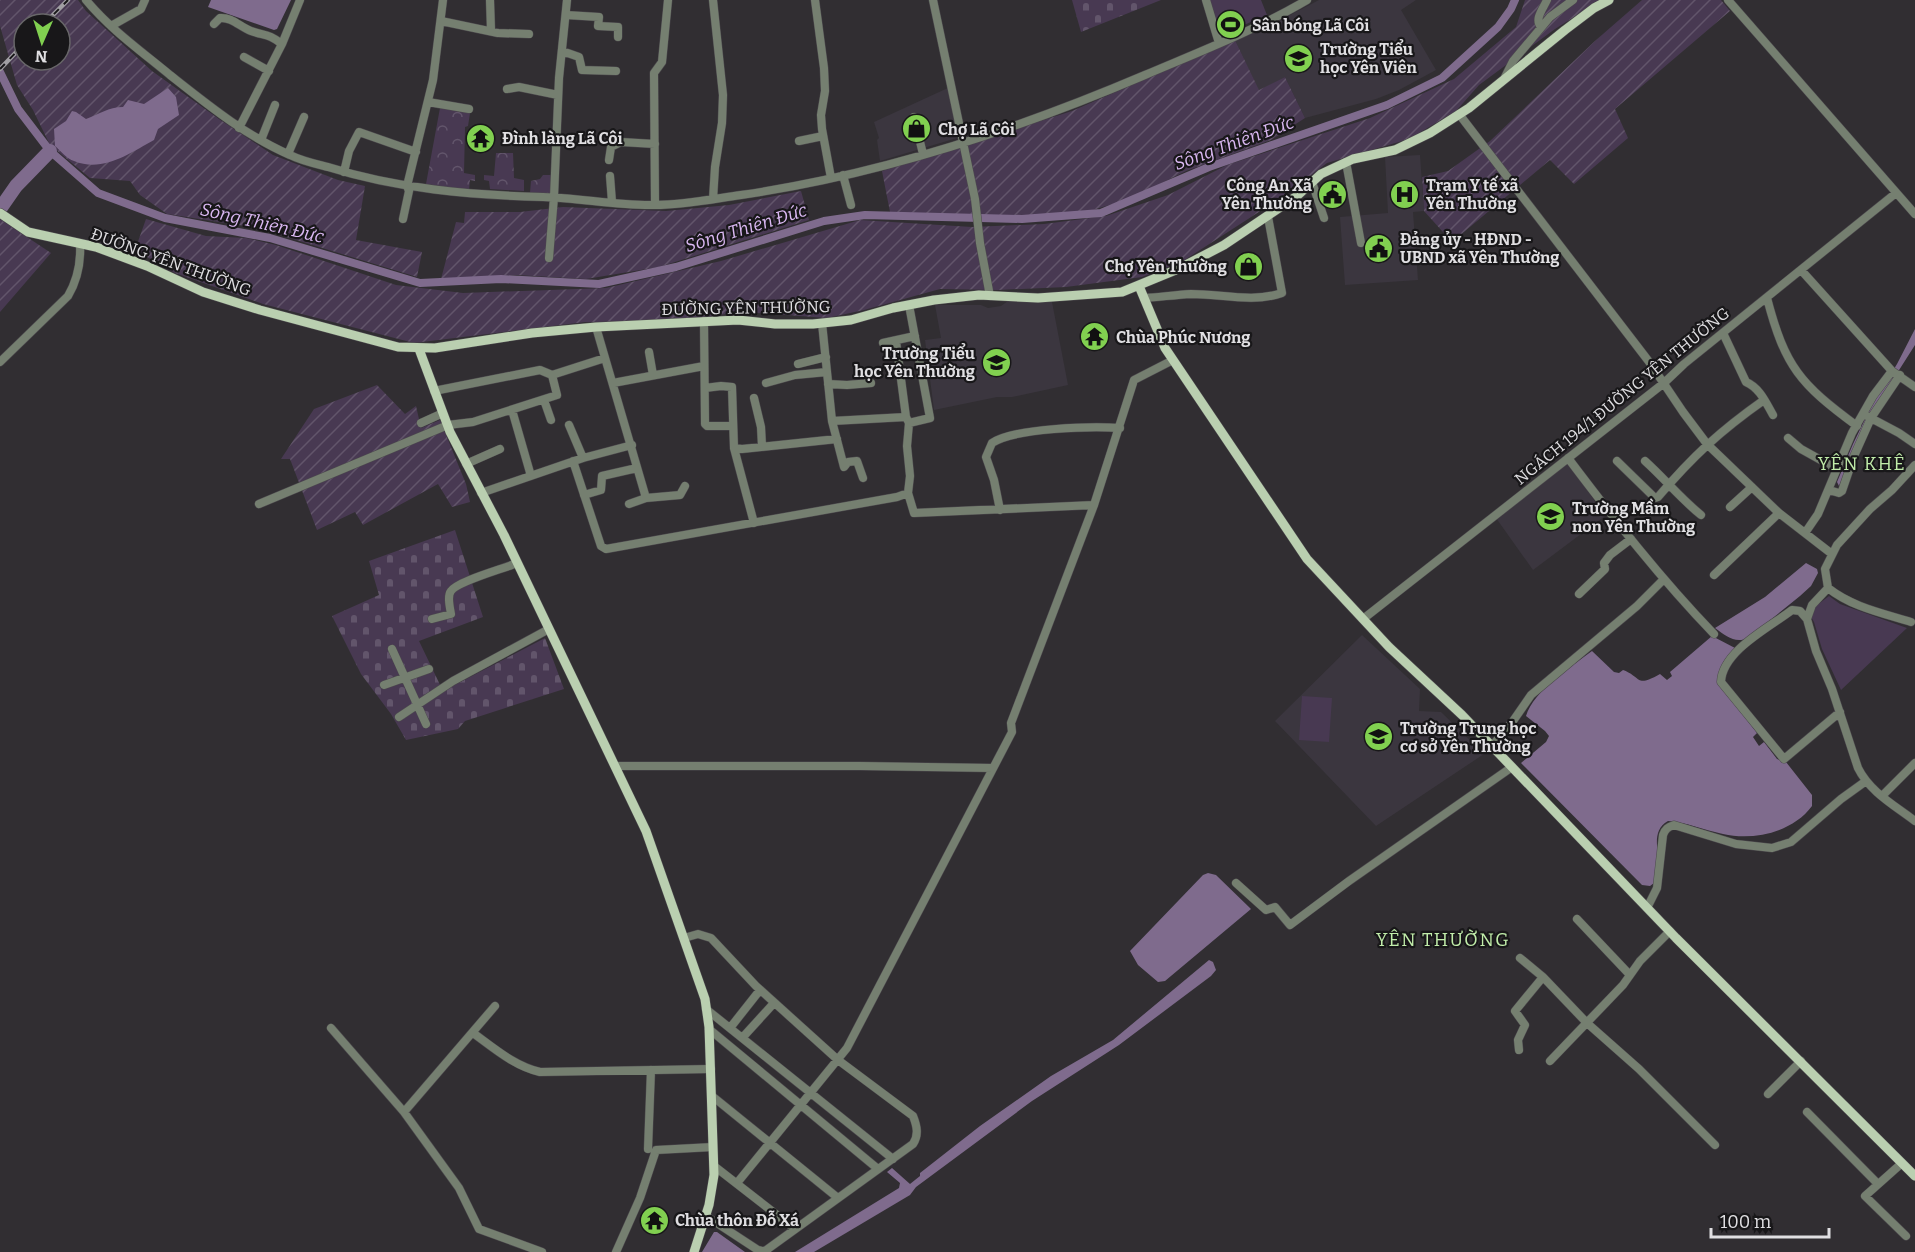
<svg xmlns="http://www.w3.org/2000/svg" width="1915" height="1252" viewBox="0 0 1915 1252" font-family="Bitter,serif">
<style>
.built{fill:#3b363f}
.cemetery{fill:url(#cemetery-stones)}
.park{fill:url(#park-crowns)}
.garden{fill:url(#garden-furrows);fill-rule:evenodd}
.pitch{fill:#483952}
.water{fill:#7f6b8d}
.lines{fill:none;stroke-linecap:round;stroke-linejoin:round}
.canal{stroke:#7f6b8d;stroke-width:8}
.river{stroke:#7f6b8d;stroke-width:14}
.minor-casing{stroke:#4d4a4e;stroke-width:9}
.major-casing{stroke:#4d4a4e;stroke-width:10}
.minor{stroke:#757f70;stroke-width:8}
.major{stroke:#bacfb0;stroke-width:9}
.rail-casing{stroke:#a19fa3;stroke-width:4.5}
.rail{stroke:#181719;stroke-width:2;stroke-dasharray:7;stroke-linecap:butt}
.labels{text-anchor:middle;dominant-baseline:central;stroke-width:4.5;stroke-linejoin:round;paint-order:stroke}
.poi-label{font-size:16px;font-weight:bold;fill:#e0dfe2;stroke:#181719;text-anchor:start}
.street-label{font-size:16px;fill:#e0dfe2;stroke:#181719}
.water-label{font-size:18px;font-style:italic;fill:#dab8f2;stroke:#181719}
.neighbourhood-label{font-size:18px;letter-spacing:1.5px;fill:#c1edaa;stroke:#181719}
</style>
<defs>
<pattern id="cemetery-stones" width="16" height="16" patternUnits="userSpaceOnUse" patternTransform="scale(1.5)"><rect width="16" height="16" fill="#483952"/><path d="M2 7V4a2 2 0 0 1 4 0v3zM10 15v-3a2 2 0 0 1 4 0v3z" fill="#62556b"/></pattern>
<pattern id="park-crowns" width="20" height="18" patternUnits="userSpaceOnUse" patternTransform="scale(1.5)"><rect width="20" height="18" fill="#483952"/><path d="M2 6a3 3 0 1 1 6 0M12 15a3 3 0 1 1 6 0" fill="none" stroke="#62556b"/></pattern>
<pattern id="garden-furrows" width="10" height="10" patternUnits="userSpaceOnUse" patternTransform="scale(1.5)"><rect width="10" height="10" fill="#483952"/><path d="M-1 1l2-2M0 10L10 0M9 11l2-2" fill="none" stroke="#62556b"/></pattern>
</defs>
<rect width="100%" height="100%" fill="#312e32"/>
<!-- built -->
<path class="built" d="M1319 0H1416L1401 10 1436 70 1399 90 1376 99 1305 118 1285 77 1259 91 1235 40 1271 25Z
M950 87 959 135 957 138 880 161 877 140 879 138 874 122Z
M1420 155 1424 211 1413 212 1418 280 1345 285 1340 217 1388 213 1385 157Z
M1008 301 1052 302 1068 385 1012 397H997L934 410 925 340 941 338 935 305H981L988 308 1001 306Z
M1568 462 1605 516 1533 570 1496 518Z
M1362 635 1420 689 1419 711 1441 712 1484 754 1376 826 1275 721Z"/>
<!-- cemetery -->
<path class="cemetery" d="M1072 0H1161L1081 32Z
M455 530 483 617 419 641 443 691 545 638 564 689 465 721 458 729 406 740 391 714 361 674 332 616 379 595 369 561Z"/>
<!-- park -->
<path class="park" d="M440 108 470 113 468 126 465 127 464 173 475 175V181L470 180 469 190 426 184Z
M496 153H513L514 178 524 180V191L490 189 489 181 484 180V175L494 176Z
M543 175H553L554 194 530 193 531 181 540 179Z"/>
<!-- garden -->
<path class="garden" d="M0 0H78L86 11 152 71 219 119 273 155 338 180 365 186 356 240 422 252 417 277 257 228 167 214 140 195 130 181 90 178 50 145 33 110 17 85 0 26ZM24 24H60V60H24Z
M1525 0H1601L1555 29 1479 85 1456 111 1409 139 1327 163 1285 195 1183 261 1142 277 1066 287 998 290 940 289 864 310 827 318 743 312 669 321 585 322 414 343 263 304 175 273 135 250 146 219 206 236 246 238 276 245 396 285 463 293 606 288 721 261 860 220 972 227 1044 224 1106 216 1168 195 1227 165 1370 118 1454 79 1516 27Z
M1642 0H1721L1730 11 1615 109 1628 138 1574 184 1550 160 1452 242 1424 211 1422 177 1448 171 1490 141 1595 41Z
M1235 40 1259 90 1285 77 1305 118 1271 140 1186 171 1129 199 1093 210 1021 217 890 212 882 171 1072 111Z
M801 191 809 220 659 267 586 279 516 275 441 279 456 222 464 223 465 212H520L563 207 666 211 729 205Z
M0 219 51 253 0 312Z
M377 385 405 414 416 406 421 428 440 420 466 484 470 502 452 507 438 484 363 525 355 512 317 530 290 459H281L314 409Z"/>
<!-- pitch -->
<path class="pitch" d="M1210 0H1261L1267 15 1221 35Z
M1829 596 1840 604 1907 628 1841 690 1822 649 1814 622 1808 612Z
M1302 696 1332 698 1329 742 1299 740Z"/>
<!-- water -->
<path class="water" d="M211 0H291L277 29 274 30 208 7Z
M168 88 176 97 179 115 158 129 154 140C130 153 103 173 74 161 67 159 61 151 55 146L54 129 66 121 72 111 76 112 86 119C100 114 108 107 123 107L128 100 144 104Z
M1915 329V345L1873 411 1839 486 1837 482 1853 444 1872 405 1897 364Z
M1806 563 1817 569 1818 573 1811 586 1800 596 1748 638C1735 644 1726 636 1715 628L1765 597Z
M1712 636 1735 648C1725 658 1718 667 1718 682L1757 733 1753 737 1759 746 1764 742 1777 759 1786 762 1812 795V806C1793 832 1754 841 1723 834 1704 830 1686 822 1668 821 1652 830 1658 847 1658 862 1657 869 1655 876 1654 883L1650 886 1642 885 1521 763 1546 742 1549 736 1545 731 1526 716C1534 690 1571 667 1592 651L1614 672 1619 673 1623 670C1642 677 1635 688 1660 674L1667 680 1672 676 1670 672Z
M1208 873 1216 875 1251 909 1165 981 1158 982 1138 965 1130 951 1203 875Z
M1209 960 1213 962 1216 970 1211 976 1119 1045 1032 1101 916 1187 910 1195 814 1252H795L899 1188 900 1183 887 1172 892 1168 910 1184 920 1176V1173L980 1126 1051 1076 1113 1040Z
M714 1232H717L745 1252H702Z"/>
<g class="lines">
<!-- canal -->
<path class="canal" d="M0 72 18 109 50 151 98 193 165 218 270 238 420 283 501 279 599 284 676 267 824 221 865 215 1022 219 1101 213 1209 167 1387 105 1442 78 1498 27 1511 9 1515 0"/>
<!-- river -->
<path class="river" d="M0 209 16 186 50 151"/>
<defs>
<path id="minor" d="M86 0C110 29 141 51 170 75 208 105 246 136 290 155 302 161 316 164 328 167 398 189 470 195 543 197 581 198 618 206 655 205 684 205 713 199 741 195 880 175 1016 130 1145 75 1199 52 1256 30 1307 0
M490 0 491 30
M815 0 824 68 825 91 821 115 822 129 831 178
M933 0 975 199 980 243 990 296
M1206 0 1219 43
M1728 0 1915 214
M566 15 599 17 598 26 618 27V37
M441 21 498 33 529 34
M214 24 220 18C232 17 240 27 251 31 265 36 268 33 282 44
M111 26 141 9 145 0
M1541 27C1534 19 1543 9 1547 0
M562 51 579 57 582 70 616 71
M244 57 269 71
M1505 77 1513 61 1550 17 1573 0
M507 89 519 87 558 95
M428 102 469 109
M1459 114 1650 363 1683 412 1707 444 1779 513 1832 554
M914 117 923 154
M239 128 282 44 300 0
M261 140 275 105
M799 141 823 136
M288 154 304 117
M609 160 611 147 621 142 655 144
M1346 162 1361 243
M344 172 349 151 359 132 416 152
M843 175 851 205
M610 176 612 202
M1312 182 1324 218
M713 199 715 167 722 123 723 95 713 0
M655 205 654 73 662 62 668 0
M403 219 409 191 407 186 433 80 443 0
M549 258 554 197 559 78 567 0
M1801 270 1892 371 1915 387
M1144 298C1159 297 1175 295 1191 294 1221 294 1253 303 1282 293L1268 217
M1767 298C1785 367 1800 384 1857 426
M704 321 705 424 707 426H733
M822 323 832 421 844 467 848 462 857 461 863 478
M596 327 646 498
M1723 333 1746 382C1760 388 1766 403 1773 415
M896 341 906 417 909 423 907 446 910 476 908 493 914 513 1094 505
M883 343 915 336
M649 352 653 375
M0 362 68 296C78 279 81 263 80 244
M798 364 826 357
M613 383 704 366
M766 383 795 375 827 372
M828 384 847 385 871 383
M705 388 721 386 732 387 734 448 754 523
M434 391 540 370 552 375 605 358
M754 398 761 427 762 446
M544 400 551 420
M512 410 531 476
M1867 416 1899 433 1915 444
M832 421 906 417
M421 423 443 413
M909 423 930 418 909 305
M569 425 583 458
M1788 438 1801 449 1837 469
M734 448 742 449 837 439
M1568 458C1614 519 1661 579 1714 634
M573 461 601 546 606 549 897 497 908 493
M1617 461 1655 498 1658 497C1693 456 1720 431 1764 400
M1645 461C1665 479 1680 498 1701 515
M466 464 500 449
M1829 490 1839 493 1842 491 1854 456 1871 418 1900 375
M481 493 583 458 632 445
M584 495 601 490 602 476 637 468
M259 504 448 425 473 422 557 395 552 375
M629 504 646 498 680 495 685 486
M1730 507 1752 487
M1000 510 994 480 986 457 992 443C1014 428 1092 426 1120 428
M1805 533 1818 514 1852 433 1873 396 1892 371
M1714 575 1779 513
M1579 594 1605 569 1604 563 1610 555 1631 539
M432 619 451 614C450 608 447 596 451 591 458 581 503 569 517 563
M1363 619 1664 383 1684 364 1896 193
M1807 619 1812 605 1828 588
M1911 622C1882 613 1852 607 1828 588L1825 569 1837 545 1870 509 1892 490 1915 465
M392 649 426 724
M384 685 429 669
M1840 712 1784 759 1721 682C1722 651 1770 627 1792 610L1800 611 1807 619 1816 651 1832 689 1858 768C1870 792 1894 805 1915 821
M399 717 453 681 549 629
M1492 746 1513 721 1531 695 1637 606 1664 579
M615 766H860L993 768
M1882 796 1915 763
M1236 883 1266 910 1275 907 1290 925 1349 881 1512 767
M1648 906 1657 888 1663 835C1665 829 1668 827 1674 825L1736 844 1772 848 1791 842 1841 799 1866 781
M1577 919 1630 975
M684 938 698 934 711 938 756 986 838 1060 913 1116C917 1126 919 1135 913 1144L765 1251
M1520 958 1543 977 1587 1023 1639 1069 1715 1145
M706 1009 893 1159
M331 1028 404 1112 459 1188 479 1229 542 1252
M730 1028 760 990
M709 1029 878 1169
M473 1033C494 1048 514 1066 540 1072L711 1069
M743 1037 774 1003
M1519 1050 1518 1040 1525 1025 1515 1011 1543 977
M1550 1061 1623 985 1640 961 1670 931
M1768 1094 1801 1061
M712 1096 838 1198
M404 1112 495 1006
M1807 1112 1877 1183
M648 1149 651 1070
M1902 1163 1865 1196 1906 1236
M714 1166 795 1229
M737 1183 847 1048 1012 732 1011 723 1094 505 1134 380 1173 360
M706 1216 758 1250 767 1252
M616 1252 640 1198 656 1150 713 1147"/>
<path id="major" d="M0 213 28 232 96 247 147 266 203 292 260 310 398 347 435 348 532 333 596 327 738 320 775 324H813L851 320 893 308 934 300 979 295 1038 298 1122 292 1178 269 1224 245 1297 196 1321 174 1353 159 1395 150 1430 133 1469 108 1565 30 1594 8 1609 0
M1139 286 1165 348 1307 559 1389 647 1462 715 1676 938 1915 1176
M419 349 450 432 504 535 646 831 705 999 709 1027 714 1175 709 1205 694 1252"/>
</defs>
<!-- minor casing -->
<use href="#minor" class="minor-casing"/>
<!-- major casing -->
<use href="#major" class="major-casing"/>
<!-- minor -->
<use href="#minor" class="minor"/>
<!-- major -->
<use href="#major" class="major"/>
<defs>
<path id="rail" d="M44 24 68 0
M0 69 24 44"/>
</defs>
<!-- rail casing -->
<use href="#rail" class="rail-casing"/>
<!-- rail -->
<use href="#rail" class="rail"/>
</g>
<!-- icons -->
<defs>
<symbol id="stadium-disc" viewBox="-11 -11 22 22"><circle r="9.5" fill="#81d050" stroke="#181719"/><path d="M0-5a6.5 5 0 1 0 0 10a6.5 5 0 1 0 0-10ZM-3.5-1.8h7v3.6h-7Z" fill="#111"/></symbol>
<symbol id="school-disc" viewBox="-11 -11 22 22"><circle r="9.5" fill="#81d050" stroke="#181719"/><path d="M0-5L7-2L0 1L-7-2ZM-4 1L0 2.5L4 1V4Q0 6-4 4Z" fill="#111"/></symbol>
<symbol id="shop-disc" viewBox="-11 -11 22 22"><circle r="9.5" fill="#81d050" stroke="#181719"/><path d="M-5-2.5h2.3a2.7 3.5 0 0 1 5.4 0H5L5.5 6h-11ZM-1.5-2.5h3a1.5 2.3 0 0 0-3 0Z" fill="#111"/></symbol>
<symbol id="temple-disc" viewBox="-11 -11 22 22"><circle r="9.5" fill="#81d050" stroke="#181719"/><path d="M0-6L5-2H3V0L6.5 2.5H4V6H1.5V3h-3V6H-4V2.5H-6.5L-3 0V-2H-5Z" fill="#111"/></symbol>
<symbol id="civic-disc" viewBox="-11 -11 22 22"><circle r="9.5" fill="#81d050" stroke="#181719"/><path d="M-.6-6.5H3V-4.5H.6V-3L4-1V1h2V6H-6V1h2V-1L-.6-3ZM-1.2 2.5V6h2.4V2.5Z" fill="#111"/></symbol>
<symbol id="hospital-disc" viewBox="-11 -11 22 22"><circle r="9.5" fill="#81d050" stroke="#181719"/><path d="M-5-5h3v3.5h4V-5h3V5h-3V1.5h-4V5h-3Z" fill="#111"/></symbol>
</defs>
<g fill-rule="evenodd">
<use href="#stadium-disc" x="1214" y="8" width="33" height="33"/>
<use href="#school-disc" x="1282" y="42" width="33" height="33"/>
<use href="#shop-disc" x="900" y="112" width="33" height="33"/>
<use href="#temple-disc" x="464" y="122" width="33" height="33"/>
<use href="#civic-disc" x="1316" y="178" width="33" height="33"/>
<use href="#hospital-disc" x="1388" y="178" width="33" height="33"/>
<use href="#civic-disc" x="1362" y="232" width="33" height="33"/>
<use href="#shop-disc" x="1232" y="250" width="33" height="33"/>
<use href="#temple-disc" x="1078" y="320" width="33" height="33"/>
<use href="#school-disc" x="980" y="346" width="33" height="33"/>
<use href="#school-disc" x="1534" y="500" width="33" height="33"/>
<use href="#school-disc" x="1362" y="720" width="33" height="33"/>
<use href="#temple-disc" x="638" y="1204" width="33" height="33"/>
</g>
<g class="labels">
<!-- poi labels -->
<g class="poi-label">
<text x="1252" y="25">Sân bóng Lã Côi</text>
<text x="1320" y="49">Trường Tiểu<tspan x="1320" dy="18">học Yên Viên</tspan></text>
<text x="938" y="129">Chợ Lã Côi</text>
<text x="502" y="138">Đình làng Lã Côi</text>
<text x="1312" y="185" text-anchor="end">Công An Xã<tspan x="1312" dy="18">Yên Thường</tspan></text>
<text x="1426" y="185">Trạm Y tế xã<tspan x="1426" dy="18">Yên Thường</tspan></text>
<text x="1400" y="239">Đảng ủy - HĐND -<tspan x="1400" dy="18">UBND xã Yên Thường</tspan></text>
<text x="1227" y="266" text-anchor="end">Chợ Yên Thường</text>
<text x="1116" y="337">Chùa Phúc Nương</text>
<text x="975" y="353" text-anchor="end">Trường Tiểu<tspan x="975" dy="18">học Yên Thường</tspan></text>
<text x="1572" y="508">Trường Mầm<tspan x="1572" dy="18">non Yên Thường</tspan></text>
<text x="1400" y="728">Trường Trung học<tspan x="1400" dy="18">cơ sở Yên Thường</tspan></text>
<text x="675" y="1220">Chùa thôn Đỗ Xá</text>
</g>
<!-- street labels -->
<g class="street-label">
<text transform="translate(171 262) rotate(20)">ĐƯỜNG YÊN THƯỜNG</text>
<text transform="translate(746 308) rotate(-1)">ĐƯỜNG YÊN THƯỜNG</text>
<text transform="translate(1622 396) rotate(-39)">NGÁCH 194/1 ĐƯỜNG YÊN THƯỜNG</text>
</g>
<!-- water labels -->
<g class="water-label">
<text transform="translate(1234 143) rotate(-20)">Sông Thiên Đức</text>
<text transform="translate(262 223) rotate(13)">Sông Thiên Đức</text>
<text transform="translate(746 228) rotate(-17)">Sông Thiên Đức</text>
</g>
<!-- neighbourhood labels -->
<g class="neighbourhood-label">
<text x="1862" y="464">YÊN KHÊ</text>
<text x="1443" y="940">YÊN THƯỜNG</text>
</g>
</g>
<!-- north arrow -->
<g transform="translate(42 42) rotate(183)"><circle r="28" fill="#181719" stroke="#686769" stroke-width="1.5"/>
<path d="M0-4.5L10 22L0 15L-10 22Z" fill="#81d050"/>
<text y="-9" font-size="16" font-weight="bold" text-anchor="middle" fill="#e0dfe2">N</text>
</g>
<!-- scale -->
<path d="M1711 1228v9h118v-9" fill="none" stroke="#e0dfe2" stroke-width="3"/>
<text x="1720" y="1228" font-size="18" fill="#e0dfe2" stroke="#181719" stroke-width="4.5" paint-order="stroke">100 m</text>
</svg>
